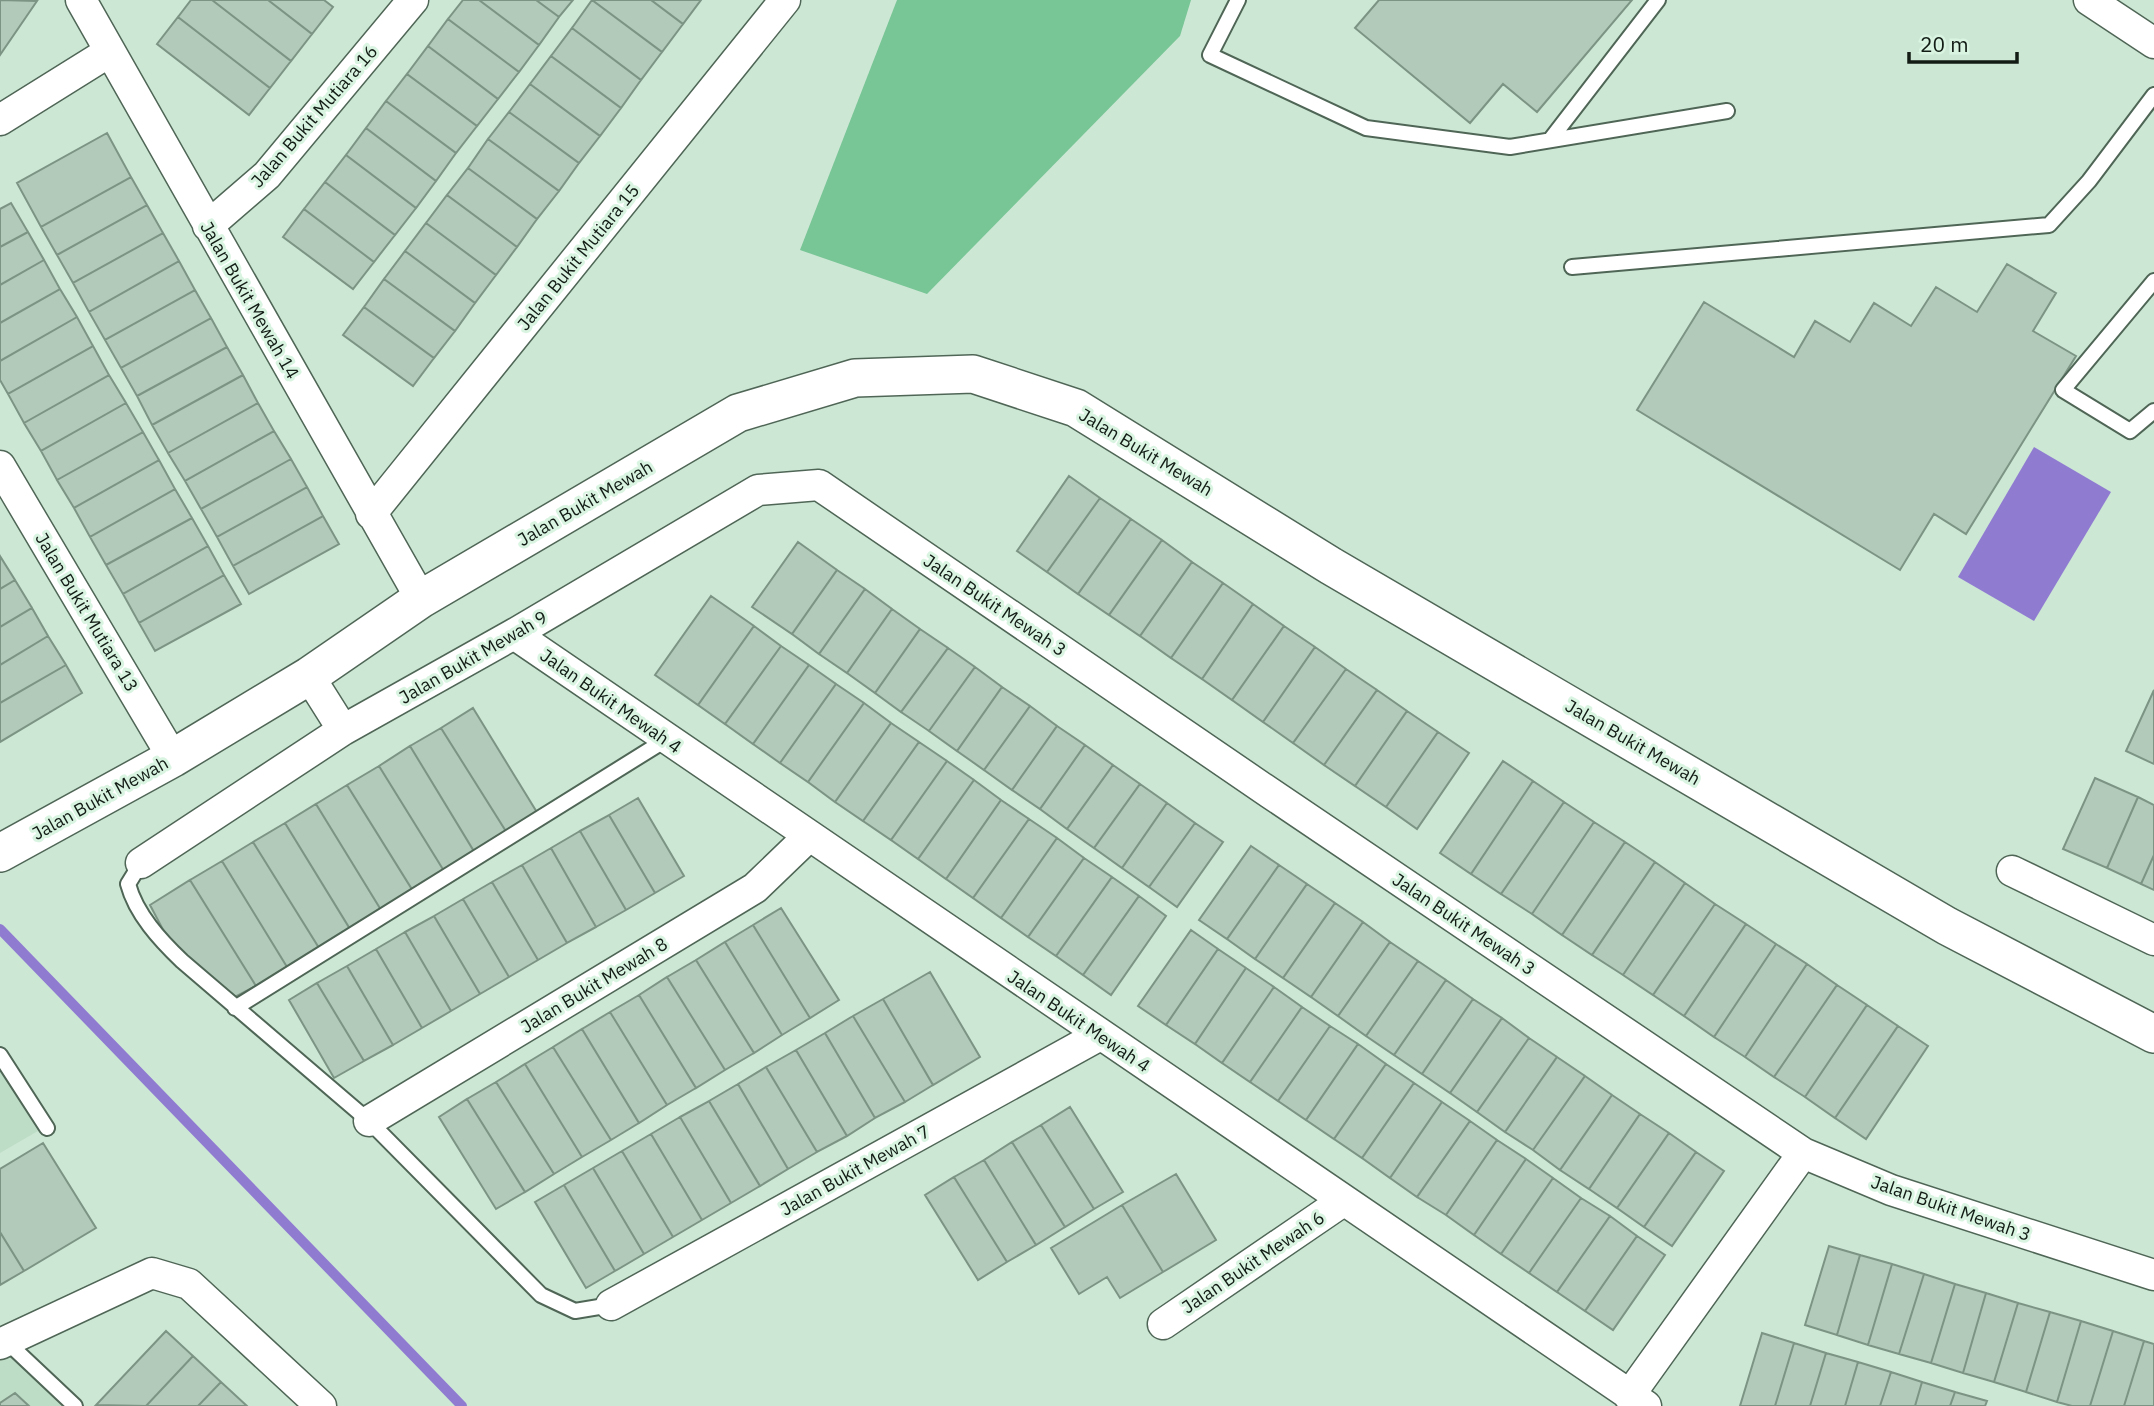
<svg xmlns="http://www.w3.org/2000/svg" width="2154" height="1406" viewBox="0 0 2154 1406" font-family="'IBM Plex Sans',sans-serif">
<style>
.built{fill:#bdddc6}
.green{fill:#78c595}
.water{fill:#8f7cd1}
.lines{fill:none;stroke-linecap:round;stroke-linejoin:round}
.stream{stroke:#8f7cd1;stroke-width:10}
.building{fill:#b1cab9;stroke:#7c9484;stroke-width:2}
.service-casing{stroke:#4f6656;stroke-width:18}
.minor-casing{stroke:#4f6656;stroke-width:33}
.tertiary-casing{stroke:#4f6656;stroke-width:40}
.service{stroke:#fff;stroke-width:14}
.minor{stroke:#fff;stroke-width:30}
.tertiary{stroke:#fff;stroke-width:37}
.labels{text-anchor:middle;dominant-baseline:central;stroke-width:6;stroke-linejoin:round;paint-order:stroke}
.street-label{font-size:18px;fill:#121c15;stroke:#daf4e2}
</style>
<rect width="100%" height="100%" fill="#cde7d5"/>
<!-- built -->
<path class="built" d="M0 1071 38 1131 0 1153Z
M8 1354 63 1406H0V1357Z"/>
<!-- green -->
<path class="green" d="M897 0H1191L1180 36 927 294 800 250Z"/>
<!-- water -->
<path class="water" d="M2034 447 2111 492 2034 621 1958 577Z"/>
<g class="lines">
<!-- stream -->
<path class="stream" d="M0 929 462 1406"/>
</g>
<!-- building -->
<path class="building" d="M0 0 37 1 0 55Z
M191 0H212L291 61 270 88 178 17Z
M212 0H268L312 34 291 61Z
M268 0H324L333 7 312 34Z
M463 0H479L539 45 519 72 448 19Z
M479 0H536L559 17 539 45Z
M536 0H573L559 17Z
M592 0H651L683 24 662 52Z
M592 0 662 52 641 80 572 28Z
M651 0H701L683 24Z
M1379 0H1632L1537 112 1503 84 1470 123 1355 28Z
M178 17 270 88 249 115 157 44Z
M448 19 519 72 498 99 428 46Z
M572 28 641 80 621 108 551 56Z
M428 46 498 99 477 126 407 74Z
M551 56 621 108 600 136 530 84Z
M407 74 477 126 456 153 386 101Z
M530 84 600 136 579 163 509 112Z
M386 101 456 153 436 181 366 128Z
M509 112 579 163 559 191 488 139Z
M366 128 436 181 416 208 346 155Z
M107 133 131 177 41 227 17 183Z
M488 139 559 191 537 219 468 168Z
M346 155 416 208 395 235 325 182Z
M468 168 537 219 517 247 447 195Z
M131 177 147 205 57 255 41 227Z
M325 182 395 235 374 262 304 209Z
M447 195 517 247 496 275 426 223Z
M11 203 28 232 0 247V209Z
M147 205 163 233 73 283 57 255Z
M304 209 374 262 353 289 283 237Z
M426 223 496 275 475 303 405 251Z
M28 232 44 260 0 285V247Z
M163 233 179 261 89 312 73 283Z
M405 251 475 303 455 331 384 279Z
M44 260 60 289 0 323V285Z
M179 261 195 290 105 340 89 312Z
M2007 264 2056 293 2033 331 2076 356 1966 534 1934 514 1900 570 1637 410 1704 302 1794 357 1815 321 1850 342 1874 303 1911 326 1936 287 1977 312Z
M384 279 455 331 434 358 364 307Z
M60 289 77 317 0 361V323Z
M195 290 211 318 121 368 105 340Z
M364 307 434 358 413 386 343 335Z
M77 317 93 346 8 394 0 380V361Z
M211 318 227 347 137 396 121 368Z
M93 346 109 375 24 423 8 394Z
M227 347 243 375 152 425 137 396Z
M109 375 126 403 41 451 24 423Z
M243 375 258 403 168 453 152 425Z
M126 403 143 432 57 480 41 451Z
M258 403 274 431 185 481 168 453Z
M274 431 291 459 201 509 185 481Z
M143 432 159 460 74 508 57 480Z
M291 459 307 487 217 537 201 509Z
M159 460 175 489 90 537 74 508Z
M1069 476 1100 498 1047 572 1017 551Z
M307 487 323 516 233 566 217 537Z
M175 489 192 518 106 565 90 537Z
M1100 498 1131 519 1078 594 1047 572Z
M323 516 339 544 249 594 233 566Z
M192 518 208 546 123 594 106 565Z
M1131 519 1162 540 1109 615 1078 594Z
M1162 540 1192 562 1140 636 1109 615Z
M798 542 837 570 792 634 752 607Z
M208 546 224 575 139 623 123 594Z
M0 556 15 580 0 589Z
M1192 562 1223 583 1171 658 1140 636Z
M837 570 865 589 819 654 792 634Z
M224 575 241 604 155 651 139 623Z
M15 580 32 608 0 627V589Z
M1223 583 1253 604 1202 679 1171 658Z
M865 589 892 609 847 673 819 654Z
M711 596 754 626 698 705 655 675Z
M1253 604 1284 626 1232 700 1202 679Z
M32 608 48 636 0 665V627Z
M892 609 920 629 875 693 847 673Z
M754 626 781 646 725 724 698 705Z
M1284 626 1315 647 1263 722 1232 700Z
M920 629 948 648 901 712 875 693Z
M48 636 66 665 0 703V665Z
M781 646 809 665 753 744 725 724Z
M1315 647 1346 669 1293 743 1263 722Z
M948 648 975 667 929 731 901 712Z
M66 665 82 693 0 742V703Z
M809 665 836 684 780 763 753 744Z
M975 667 1002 687 957 751 929 731Z
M1346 669 1377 690 1324 765 1293 743Z
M836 684 864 703 808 782 780 763Z
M1002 687 1030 706 984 770 957 751Z
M1377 690 1407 711 1355 786 1324 765Z
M2154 690V764L2126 751Z
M864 703 891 723 835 802 808 782Z
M1030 706 1057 726 1012 790 984 770Z
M473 708 538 814 507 833 441 728Z
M1407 711 1438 732 1386 807 1355 786Z
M891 723 919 742 863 821 835 802Z
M1057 726 1085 745 1040 809 1012 790Z
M441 728 507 833 475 853 410 746Z
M1438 732 1469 753 1417 829 1386 807Z
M919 742 947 761 891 840 863 821Z
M1085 745 1113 765 1067 829 1040 809Z
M410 746 475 853 444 871 379 766Z
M947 761 974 780 918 859 891 840Z
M1503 761 1533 781 1471 874 1440 853Z
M1113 765 1140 784 1094 848 1067 829Z
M379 766 444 871 413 891 347 785Z
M2095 778 2138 797 2107 868 2063 849Z
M974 780 1001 800 946 879 918 859Z
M1533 781 1564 802 1501 894 1471 874Z
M1140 784 1167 803 1122 868 1094 848Z
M347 785 413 891 381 910 316 804Z
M2138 797 2154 805V855L2141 884 2107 868Z
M638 798 684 876 655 893 609 815Z
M1001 800 1029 819 973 898 946 879Z
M1564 802 1594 822 1532 914 1501 894Z
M1167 803 1195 823 1149 887 1122 868Z
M316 804 381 910 350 929 285 823Z
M609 815 655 893 626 910 580 831Z
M1029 819 1057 838 1001 918 973 898Z
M1594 822 1625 842 1562 935 1532 914Z
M285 823 350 929 319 948 253 842Z
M1195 823 1223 842 1177 907 1149 887Z
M580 831 626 910 596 927 551 848Z
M1057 838 1084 858 1028 937 1001 918Z
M253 842 319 948 287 967 222 861Z
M1625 842 1655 862 1592 955 1562 935Z
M1251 846 1279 865 1227 939 1199 920Z
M551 848 596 927 567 943 522 865Z
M2154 855V890L2141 884Z
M1084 858 1112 877 1056 956 1028 937Z
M222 861 287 967 256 986 190 880Z
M1655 862 1685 883 1623 975 1592 955Z
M522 865 567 943 538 960 492 882Z
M1279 865 1307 884 1255 959 1227 939Z
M1112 877 1139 896 1083 975 1056 956Z
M190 880 256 986 231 999 170 943 150 905Z
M492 882 538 960 509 977 463 899Z
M1685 883 1715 904 1653 995 1623 975Z
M1307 884 1335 903 1283 978 1255 959Z
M1139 896 1166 916 1111 995 1083 975Z
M463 899 509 977 480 994 434 916Z
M1335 903 1363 922 1311 997 1283 978Z
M1715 904 1746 924 1684 1016 1653 995Z
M781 908 839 1000 810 1018 753 925Z
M434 916 480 994 451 1011 405 932Z
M1363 922 1390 942 1338 1016 1311 997Z
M1746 924 1776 944 1714 1037 1684 1016Z
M753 925 810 1018 782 1035 725 942Z
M1191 930 1218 949 1166 1025 1138 1006Z
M405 932 451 1011 422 1028 376 949Z
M725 942 782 1035 754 1053 696 960Z
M1390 942 1418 961 1366 1036 1338 1016Z
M1776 944 1807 964 1745 1057 1714 1037Z
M376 949 422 1028 393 1045 347 966Z
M1218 949 1246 968 1195 1044 1166 1025Z
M696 960 754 1053 725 1070 667 977Z
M1418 961 1446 980 1394 1055 1366 1036Z
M1807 964 1837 985 1774 1077 1745 1057Z
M347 966 393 1045 364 1061 317 983Z
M1246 968 1274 987 1222 1063 1195 1044Z
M930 972 980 1057 933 1085 883 999Z
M667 977 725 1070 696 1088 639 995Z
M1446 980 1473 999 1422 1074 1394 1055Z
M317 983 364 1061 334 1078 289 1000Z
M1837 985 1867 1005 1805 1097 1774 1077Z
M1274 987 1302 1007 1250 1082 1222 1063Z
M639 995 696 1088 667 1105 610 1012Z
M883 999 933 1085 905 1102 853 1016Z
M1473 999 1502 1018 1450 1093 1422 1074Z
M1867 1005 1898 1026 1835 1118 1805 1097Z
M1302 1007 1330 1026 1278 1101 1250 1082Z
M610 1012 667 1105 639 1123 582 1029Z
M853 1016 905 1102 875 1118 825 1033Z
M1502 1018 1529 1038 1477 1112 1450 1093Z
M1330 1026 1358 1044 1306 1120 1278 1101Z
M1898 1026 1928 1046 1866 1139 1835 1118Z
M582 1029 639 1123 611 1140 553 1047Z
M825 1033 875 1118 847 1136 796 1050Z
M1529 1038 1557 1057 1505 1132 1477 1112Z
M1358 1044 1386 1064 1334 1139 1306 1120Z
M553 1047 611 1140 582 1157 525 1064Z
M796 1050 847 1136 817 1152 766 1067Z
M1557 1057 1585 1076 1533 1150 1505 1132Z
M525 1064 582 1157 554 1174 496 1082Z
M1386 1064 1414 1083 1362 1158 1334 1139Z
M766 1067 817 1152 788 1169 738 1084Z
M1585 1076 1612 1095 1560 1170 1533 1150Z
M496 1082 554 1174 525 1192 467 1099Z
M1414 1083 1442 1102 1390 1178 1362 1158Z
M738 1084 788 1169 760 1186 709 1101Z
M1612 1095 1640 1114 1589 1189 1560 1170Z
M467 1099 525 1192 496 1209 439 1117Z
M709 1101 760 1186 731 1203 680 1117Z
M1442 1102 1470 1121 1417 1197 1390 1178Z
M1070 1107 1123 1192 1094 1209 1041 1125Z
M1640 1114 1669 1133 1617 1208 1589 1189Z
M680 1117 731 1203 702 1220 651 1134Z
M1470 1121 1497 1140 1446 1215 1417 1197Z
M1041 1125 1094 1209 1065 1227 1012 1142Z
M1669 1133 1696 1152 1644 1227 1617 1208Z
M651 1134 702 1220 673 1237 622 1151Z
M1497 1140 1526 1159 1474 1235 1446 1215Z
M1012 1142 1065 1227 1036 1245 984 1160Z
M43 1143 96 1228 24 1271 0 1232V1169Z
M622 1151 673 1237 644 1254 593 1168Z
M1696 1152 1724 1171 1672 1246 1644 1227Z
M1526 1159 1553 1178 1501 1254 1474 1235Z
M984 1160 1036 1245 1007 1262 954 1177Z
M593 1168 644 1254 615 1271 564 1185Z
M1176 1174 1216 1240 1163 1272 1122 1205Z
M954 1177 1007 1262 978 1280 925 1195Z
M1553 1178 1581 1198 1529 1273 1501 1254Z
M564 1185 615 1271 586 1288 535 1202Z
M1581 1198 1610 1216 1557 1292 1529 1273Z
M1122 1205 1163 1272 1120 1298 1107 1277 1079 1294 1051 1248Z
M1610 1216 1637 1236 1585 1311 1557 1292Z
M0 1232 24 1271 0 1285Z
M1637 1236 1665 1255 1613 1330 1585 1311Z
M1829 1246 1860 1255 1837 1335 1805 1325Z
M1860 1255 1892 1264 1868 1345 1837 1335Z
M1892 1264 1924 1274 1899 1354 1868 1345Z
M1924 1274 1955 1284 1931 1363 1899 1354Z
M1955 1284 1986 1293 1963 1373 1931 1363Z
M1986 1293 2018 1303 1994 1382 1963 1373Z
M2018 1303 2050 1312 2026 1392 1994 1382Z
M2050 1312 2081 1321 2057 1402 2026 1392Z
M2081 1321 2113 1331 2090 1406H2072L2057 1402Z
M166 1331 193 1356 146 1406 96 1405Z
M2113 1331 2144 1341 2124 1406H2090Z
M1762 1333 1794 1343 1775 1406H1740Z
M2144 1341 2154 1344V1406H2124Z
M1794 1343 1826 1353 1810 1406H1775Z
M1826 1353 1858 1362 1845 1406H1810Z
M193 1356 221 1382 198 1406H146Z
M1858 1362 1891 1372 1880 1406H1845Z
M1891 1372 1922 1382 1915 1406H1880Z
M221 1382 247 1406H198Z
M1922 1382 1955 1392 1950 1406H1915Z
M1955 1392 1987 1401 1985 1406H1950Z
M15 1393 29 1406H0V1403Z"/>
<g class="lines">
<defs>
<path id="service" d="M1238 0 1210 55 1366 128 1510 147 1727 111
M1550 140 1658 0
M1572 267 2049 225 2089 181 2154 95
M2154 281 2063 390 2130 431 2154 411
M141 863 128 884C136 914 160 940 182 961L369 1121 541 1295 575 1311 611 1305
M235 1008 667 739
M0 1055 47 1128
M6 1341 75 1406"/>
<path id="minor" d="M81 0 421 599
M2089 0 2154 43
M0 120 109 52
M208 226 267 175 413 0
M0 466 173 758
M371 514 785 0
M514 634 1646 1406
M309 676 343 730
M141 863 343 730 514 634 758 490 819 485 1270 793 1803 1153 1891 1190 2154 1275
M2012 871 2154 940
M369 1121 755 888 808 837
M611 1305 1100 1035
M1163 1324 1343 1201
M0 1344 152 1273 189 1284 321 1406
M1629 1396 1803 1153"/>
<path id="tertiary" d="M0 853 173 758 309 676 421 599 738 413 855 378 973 374 1076 408 1331 566 1947 926 2154 1034"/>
</defs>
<!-- service casing -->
<use href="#service" class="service-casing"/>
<!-- minor casing -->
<use href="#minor" class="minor-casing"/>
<!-- tertiary casing -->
<use href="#tertiary" class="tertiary-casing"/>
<!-- service -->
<use href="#service" class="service"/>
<!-- minor -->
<use href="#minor" class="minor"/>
<!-- tertiary -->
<use href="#tertiary" class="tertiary"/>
</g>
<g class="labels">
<!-- street labels -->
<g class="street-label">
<text transform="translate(314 116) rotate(-49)">Jalan Bukit Mutiara 16</text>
<text transform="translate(578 257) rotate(-51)">Jalan Bukit Mutiara 15</text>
<text transform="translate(250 300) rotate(60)">Jalan Bukit Mewah 14</text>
<text transform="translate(1146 452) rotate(31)">Jalan Bukit Mewah</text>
<text transform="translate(585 503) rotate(-30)">Jalan Bukit Mewah</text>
<text transform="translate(995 605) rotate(34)">Jalan Bukit Mewah 3</text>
<text transform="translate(87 612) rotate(59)">Jalan Bukit Mutiara 13</text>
<text transform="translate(473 657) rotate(-30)">Jalan Bukit Mewah 9</text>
<text transform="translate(611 701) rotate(35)">Jalan Bukit Mewah 4</text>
<text transform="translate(1633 742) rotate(30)">Jalan Bukit Mewah</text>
<text transform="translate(100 798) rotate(-29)">Jalan Bukit Mewah</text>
<text transform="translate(1464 924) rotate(34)">Jalan Bukit Mewah 3</text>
<text transform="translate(594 985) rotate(-31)">Jalan Bukit Mewah 8</text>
<text transform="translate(1079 1021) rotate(34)">Jalan Bukit Mewah 4</text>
<text transform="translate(855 1170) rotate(-29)">Jalan Bukit Mewah 7</text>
<text transform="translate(1951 1208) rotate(19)">Jalan Bukit Mewah 3</text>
<text transform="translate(1253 1262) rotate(-34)">Jalan Bukit Mewah 6</text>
</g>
</g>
<!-- scale -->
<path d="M1909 52v10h108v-10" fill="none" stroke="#121c15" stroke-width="3.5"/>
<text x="1920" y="52" font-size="21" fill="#121c15" stroke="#daf4e2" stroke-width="5" paint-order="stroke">20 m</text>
</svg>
